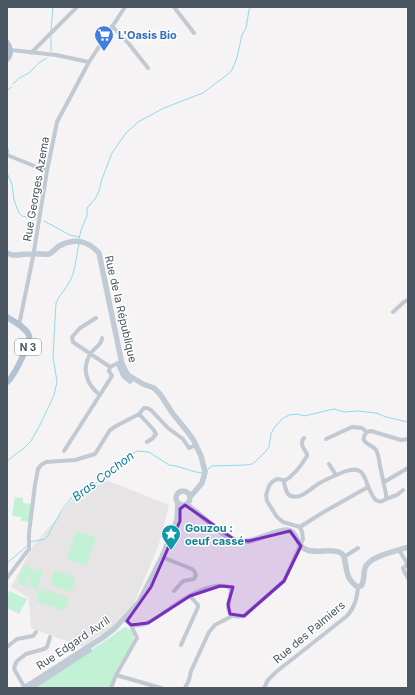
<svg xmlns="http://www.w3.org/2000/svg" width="415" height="695" viewBox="0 0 415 695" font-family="Inter,sans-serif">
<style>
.education{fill:#e6e4e5}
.green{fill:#c3f1d5}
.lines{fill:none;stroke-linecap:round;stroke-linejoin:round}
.stream{stroke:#90daee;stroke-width:1}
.street{stroke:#c1cad2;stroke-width:4}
.secondary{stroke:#c1cbd6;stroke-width:5.5}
.primary{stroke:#b3c2d1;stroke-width:6}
.marked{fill:#7b2cbf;fill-opacity:0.2;stroke:#7b2cbf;stroke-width:3;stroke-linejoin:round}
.labels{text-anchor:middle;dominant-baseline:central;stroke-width:3;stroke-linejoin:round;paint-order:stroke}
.shield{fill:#fff;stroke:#808990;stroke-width:1}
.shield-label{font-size:10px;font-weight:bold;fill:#4a5661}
.shop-label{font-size:11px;font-weight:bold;fill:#366cbe;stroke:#fff;text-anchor:start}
.street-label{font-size:11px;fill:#4a5661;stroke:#fff}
.culture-label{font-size:11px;font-weight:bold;fill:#0d838f;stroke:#fff;text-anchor:start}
.water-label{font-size:12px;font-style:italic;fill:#0c7c9b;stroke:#fff}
</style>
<rect width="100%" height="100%" fill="#f5f3f3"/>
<!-- education -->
<path class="education" d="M106 480 169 505 159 544 134 603 111 628 83 647 31 628 29 598 11 587 33 546 71 501Z"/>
<!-- green -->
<path class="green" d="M15 497 23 498V503L32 504 29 522 21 521V517L12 516Z
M76 531 96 538 86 566 67 559Z
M24 565 33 568 26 586 17 582Z
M34 568 43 572 37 590 28 586Z
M55 570 76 578 71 592 50 584Z
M40 588 69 598 65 611 36 601Z
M9 591 27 599 19 614 7 608V595Z
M125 627C132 629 135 635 133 642L116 670 109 688H36Z"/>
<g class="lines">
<!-- stream -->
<path class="stream" d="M51 30 53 7
M51 51V37
M13 84 19 78 29 73 40 62 47 58
M7 91 11 87
M7 145 9 153
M7 158V157
M7 173 12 184 14 200 19 213 22 216 36 219
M44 221 70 235 79 237
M79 239 81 230 87 216V208L95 199 99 191 102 179 112 153 126 133 138 122 164 108 203 93 228 74 232 70 237 57 242 35 246 28 249 10 251 7
M7 461 24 448 31 441 41 423 54 395 57 382 53 356 56 303C59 295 66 289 70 281 76 269 76 256 79 244
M207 471 209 468 212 466 246 465 252 464 256 461 265 452 269 447 271 434 274 428 282 419 289 415 297 414 304 416 334 409 344 412 358 411 376 413 386 417 408 422
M30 542 45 539 47 537 62 510 72 497 98 482 112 472 132 454 137 451 149 452 169 465 176 466 196 472 203 473
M7 563 27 546"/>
<!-- street -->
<path class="street" d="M174 7 194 33
M112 26 129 44 148 68
M11 50 56 55 89 62 125 7
M31 53 77 7
M7 155 47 171
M393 312 404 302 408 300
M96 318 80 328 72 337 73 342 110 367
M19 325 33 257 47 171 57 122 89 62
M112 376 109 371 110 367 118 363 121 364
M100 395C86 384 81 368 91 353 95 347 102 345 102 338
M139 414 153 429 156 434 153 438 147 442
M326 439 352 427 362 428 367 432
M64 451 112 376
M329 464 336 475
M284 481C294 476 301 466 307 456V454C304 449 299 443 304 438
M384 482 408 468
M386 499 397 495 403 490
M300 527 322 513 368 487
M399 550 407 563 406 566 403 568 404 571 408 578
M162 557 192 569C196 572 197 575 194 579L183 581 174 591
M344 557 358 548
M7 578 29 549V533L35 485 38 469 41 465 46 462 75 460 95 454 110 430 116 426 139 414 144 408H147L151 410 168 428 183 439 189 448 196 445
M124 619 131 625C136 626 144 625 149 622 156 619 163 613 169 609 184 598 210 581 229 587L231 590 228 608 230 614C234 617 240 617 244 616L284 581 303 539 302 532 300 527 283 522 277 517 267 501 266 495 269 486 272 482 277 479 283 480C285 484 285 490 288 494 291 497 296 497 300 496 306 494 312 488 318 484 326 479 336 475 346 471 351 470 357 468 361 472 368 477 371 511 386 499V494C384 485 382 475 380 466 379 461 379 455 376 450 372 444 357 443 367 432L371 431 401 440 408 439
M181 645 198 607V605L190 596
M7 647 17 639 33 636 36 632
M116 675 161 688
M25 688 14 669 15 665 17 661 26 654 44 649 47 647 50 637
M111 688 116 675 137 638 131 625
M185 688 189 680 191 671 209 632 215 625 232 616
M264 688 268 680 276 672 347 616C355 607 357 598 358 587"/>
<!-- secondary -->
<path class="secondary" d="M7 253 12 255H19
M18 255C23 254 28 254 33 254 38 253 45 255 49 254 53 252 56 248 59 246 75 238 87 240 99 253L122 364 128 375 143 384 154 388 160 394 173 414 187 431 194 441 201 456 205 472 202 483 191 496
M119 365 124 376 130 381
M176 498a7 7 0 1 1 14 0a7 7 0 1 1-14 0Z
M187 505C203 515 221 537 239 541 254 544 272 530 287 530 298 531 296 545 305 549 316 555 331 547 341 553 349 558 341 577 358 587L361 586C365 581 363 574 365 568 369 556 397 551 408 547
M24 688 102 638 115 628 139 602 162 557 177 520 178 503
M31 688 89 650"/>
<!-- primary -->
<path class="primary" d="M7 43C11 49 11 54 7 59
M7 317C13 321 28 329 29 336 30 339 29 342 28 345 23 355 15 376 7 382"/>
</g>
<!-- marked area -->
<path class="marked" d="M185 505 235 540 249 541 290 531 301 546 284 581 244 616 230 614 228 604 233 587 220 586 190 596 148 623 131 625 127 621 151 587 180 521V509Z"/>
<!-- icons -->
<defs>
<symbol id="supermarket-pin" viewBox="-11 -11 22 30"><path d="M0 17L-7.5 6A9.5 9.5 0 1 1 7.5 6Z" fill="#3f7fe0" stroke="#fff"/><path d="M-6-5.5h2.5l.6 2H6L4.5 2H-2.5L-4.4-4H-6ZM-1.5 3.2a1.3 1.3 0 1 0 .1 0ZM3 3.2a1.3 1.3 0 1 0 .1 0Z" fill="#fff"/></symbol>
<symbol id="sight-pin" viewBox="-11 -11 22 30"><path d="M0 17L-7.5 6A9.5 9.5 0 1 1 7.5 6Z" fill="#0f9aa8" stroke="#fff"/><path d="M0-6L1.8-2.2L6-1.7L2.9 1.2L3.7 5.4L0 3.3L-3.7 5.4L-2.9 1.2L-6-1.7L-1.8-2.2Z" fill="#fff"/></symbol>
</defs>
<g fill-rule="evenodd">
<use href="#supermarket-pin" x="93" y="24" width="22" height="30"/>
<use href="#sight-pin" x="160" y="523" width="22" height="30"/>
</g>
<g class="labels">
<!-- shield labels -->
<rect class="shield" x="15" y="339" width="26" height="16" rx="3"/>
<g class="shield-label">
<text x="28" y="347">N 3</text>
</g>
<!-- shop labels -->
<g class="shop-label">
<text x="118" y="35">L'Oasis Bio</text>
</g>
<!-- street labels -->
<g class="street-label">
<text transform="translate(36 189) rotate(-80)">Rue Georges Azema</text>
<text transform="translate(121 309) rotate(77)">Rue de la République</text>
<text transform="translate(309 632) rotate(-40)">Rue des Palmiers</text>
<text transform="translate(73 643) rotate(-34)">Rue Edgard Avril</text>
</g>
<!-- culture labels -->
<g class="culture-label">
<text x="185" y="528">Gouzou :<tspan x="185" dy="13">oeuf cassé</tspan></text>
</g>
<!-- water labels -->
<g class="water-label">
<text transform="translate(103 476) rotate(-37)">Bras Cochon</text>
</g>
</g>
<!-- border -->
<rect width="415" height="695" fill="none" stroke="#4a5661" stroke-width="16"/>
</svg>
